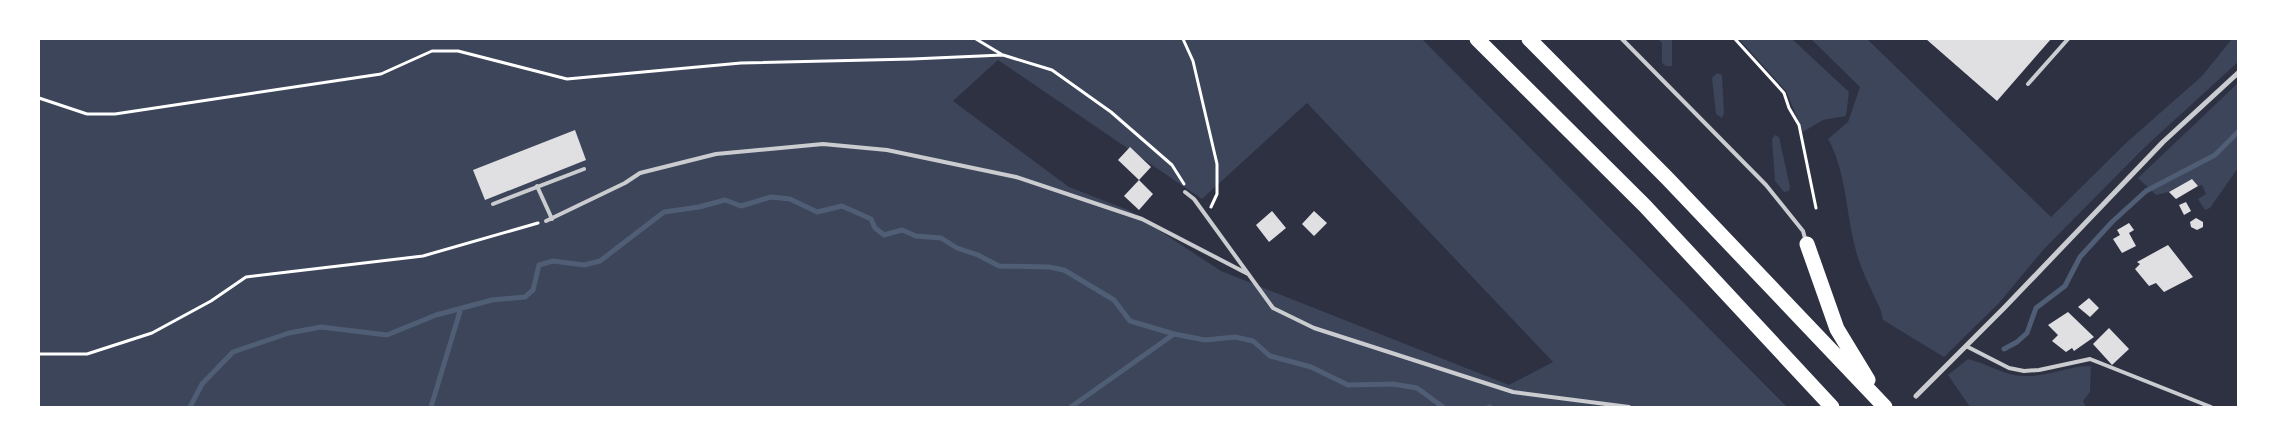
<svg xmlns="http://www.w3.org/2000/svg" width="2277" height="446" viewBox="0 0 2277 446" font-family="Mulish,sans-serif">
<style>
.green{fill:#3c4559;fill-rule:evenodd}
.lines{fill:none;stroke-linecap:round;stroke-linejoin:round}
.stream{stroke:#4f5d75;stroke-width:5}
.building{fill:#e0e0e3}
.path{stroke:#fff;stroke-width:3}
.service{stroke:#caccd0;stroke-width:4}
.minor{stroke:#caccd0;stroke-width:5}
.motorway{stroke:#fff;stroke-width:15}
</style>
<rect width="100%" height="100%" fill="#2d3142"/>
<!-- green -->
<path class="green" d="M39 39H1422L1787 407H39ZM998 60 1202 199 1307 103 1553 362 1509 385 1221 271 1128 210 1069 187 953 101Z
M1658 39H1672V66H1666L1662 63V43Z
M1739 39H1792L1849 92 1846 116 1823 120 1803 132 1786 91Z
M1811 39H1867L2051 217 2126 143 2202 76 2232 39H2238V62L2145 147 2044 249 1999 303 1944 357 1883 320 1881 311C1872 290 1860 269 1855 247 1846 212 1846 171 1828 139L1848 122 1860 87Z
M1717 73 1722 75 1724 113 1722 118 1716 114 1712 78Z
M2238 83V168L2210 208 2205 210 2198 199 2206 194 2202 185 2198 186 2192 179 2169 192 2156 195 2138 178Z
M1775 135 1779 137 1790 187 1789 191 1784 192 1775 181 1772 139Z
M1968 359C1986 363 2005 376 2024 376 2047 377 2068 366 2091 366L2090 392 2083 401 2086 407H1970L1948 375Z"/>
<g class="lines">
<!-- stream -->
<path class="stream" d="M2004 349 2017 342 2027 333 2036 308 2065 286 2080 257 2112 222 2146 191 2215 155 2238 132
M190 407 202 384 233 352 289 333 321 327 387 335 436 315 492 300 525 297 533 290 539 265 553 261 584 265 600 261 664 212 699 207 725 200 741 206 771 197 790 199 817 212 842 206 871 219 875 228 884 235 902 230 916 236 941 238 957 248 978 255 999 266 1049 267 1064 270 1114 300 1130 321 1174 334 1205 340 1235 337 1253 341 1270 356 1311 367 1348 385 1393 384 1417 388 1443 407
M431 407 461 308
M1071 407 1174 334
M1489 407H1490"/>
</g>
<!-- building -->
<path class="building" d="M1926 39H2051L1997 101Z
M575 130 586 160 485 200 473 170Z
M1130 147 1151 167 1139 180 1118 160Z
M2192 179 2198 186 2176 199 2169 192Z
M1139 180 1153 194 1139 210 1124 196Z
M2186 202 2191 211 2184 215 2179 205Z
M1272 211 1286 228 1269 242 1256 225Z
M1314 211 1327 223 1314 236 1302 224Z
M2196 218 2203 222V227L2197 230 2191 227 2190 222Z
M2129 223 2134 230 2129 233 2136 246 2122 253 2113 239 2120 235 2117 230Z
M2168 245 2193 277 2164 292 2156 283 2149 286 2135 269 2140 264 2137 262Z
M2089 298 2099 308 2090 317 2078 307Z
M2068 312 2094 337 2074 351 2072 348 2066 352 2052 341 2058 335 2048 325Z
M2109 328 2129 349 2112 365 2093 344Z"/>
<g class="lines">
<!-- path -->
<path class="path" d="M976 39 1001 54
M1183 39 1193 61 1217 164V194L1211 207
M1735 39 1784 93 1789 108 1799 125 1816 208
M39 98 87 114H115L381 74 432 51H458L567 79 741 63 912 59 1003 55 1052 70 1111 112 1172 165 1184 184
M39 354H87L152 333 211 301 246 277 423 256 538 223"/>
<!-- service -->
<path class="service" d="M1622 39 1766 185 1803 231 1806 242
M2028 84 2068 39
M537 186 552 219
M1185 192 1194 199 1273 308 1314 328 1513 392 1629 407
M493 204 584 169
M546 221 625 183 640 173 716 154 823 144 887 150 1016 177 1142 219 1248 274
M1966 346 2009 368 2024 371 2039 370 2090 359 2211 407"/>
<!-- minor -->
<path class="minor" d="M1916 396 2004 308 2163 142 2238 73"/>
<!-- motorway -->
<path class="motorway" d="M1477 39 1645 206 1832 407
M1529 39 1668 179 1885 407
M1807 244 1837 329 1868 380"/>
</g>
<!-- border -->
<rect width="2277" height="446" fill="none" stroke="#ffffff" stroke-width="80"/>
</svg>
